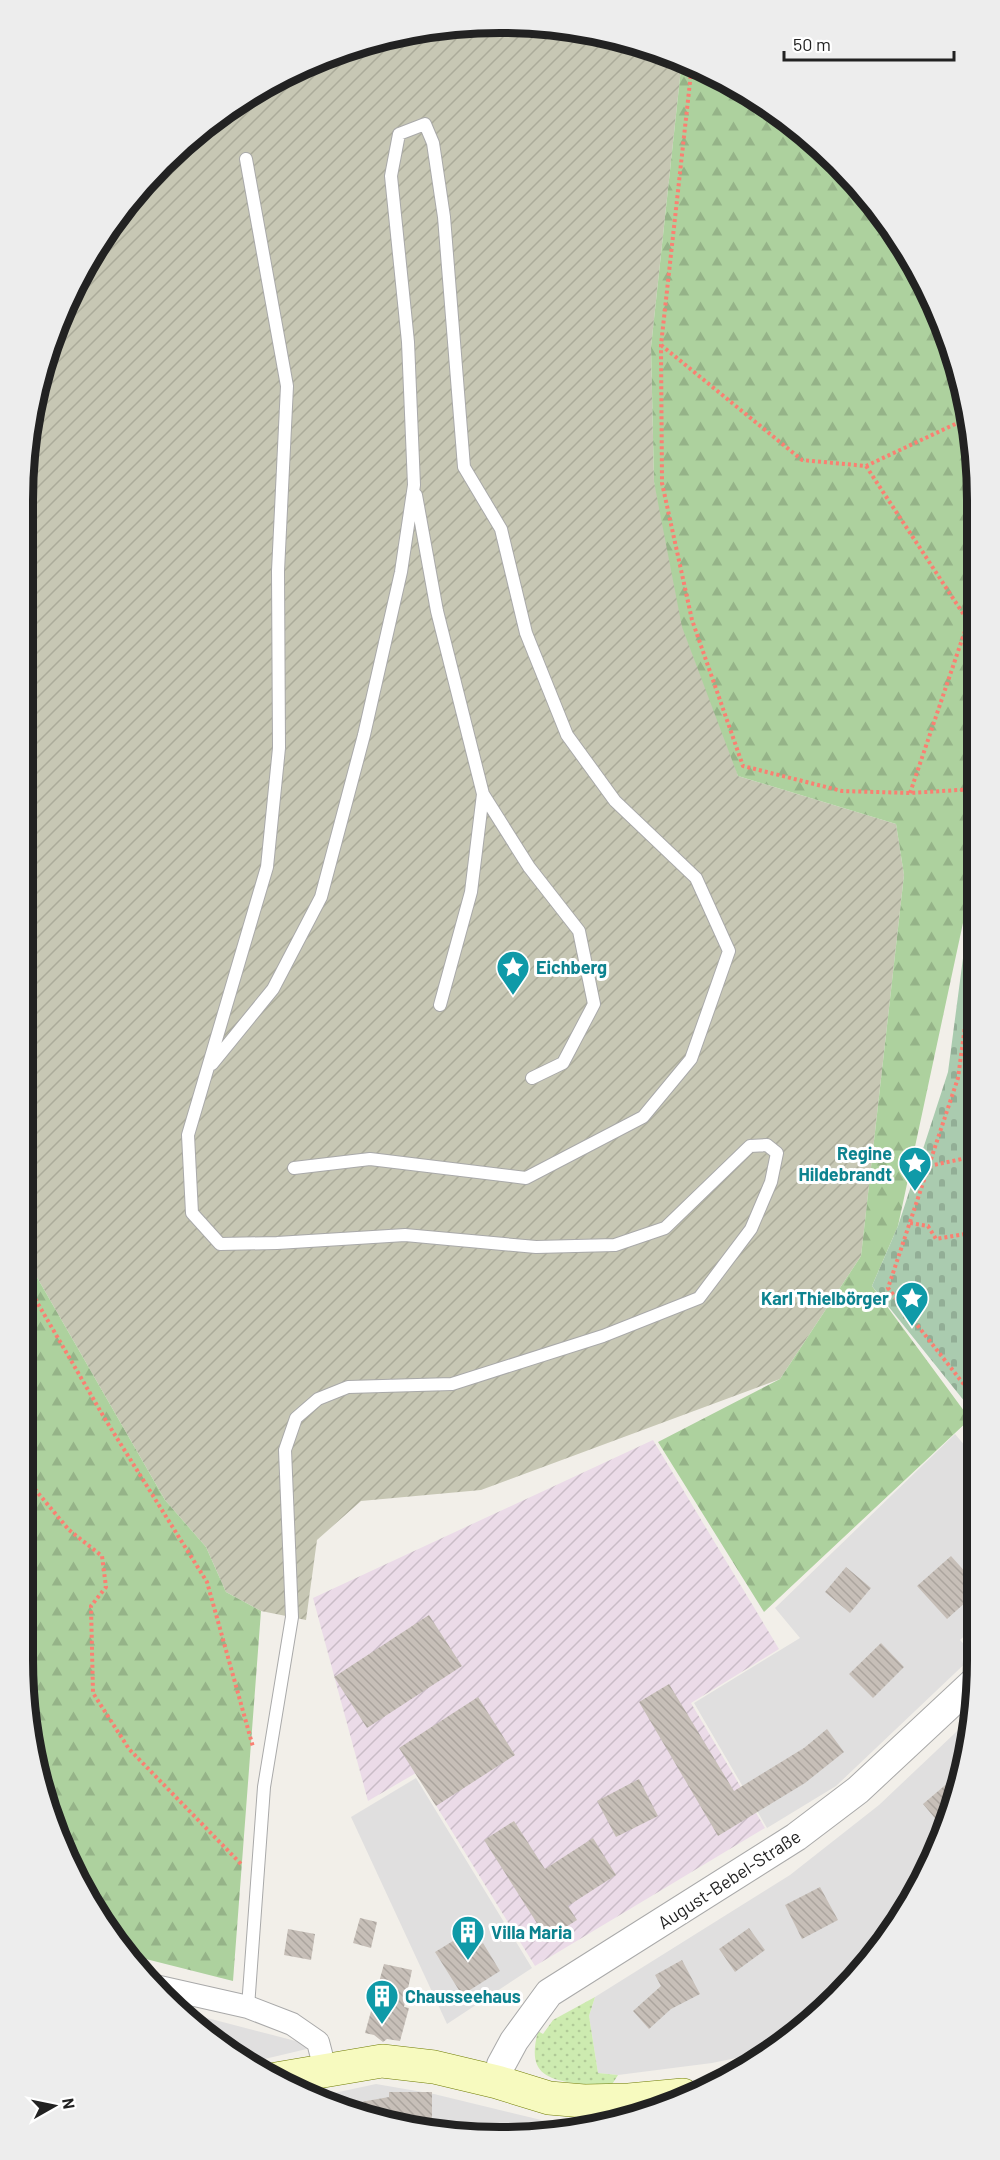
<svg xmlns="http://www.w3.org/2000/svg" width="1000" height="2160" viewBox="0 0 1000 2160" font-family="Barlow,sans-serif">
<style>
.residential{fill:#e0dfdf}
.industrial{fill:url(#industrial-furrows)}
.construction{fill:url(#construction-furrows)}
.grass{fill:url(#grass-dots)}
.forest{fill:url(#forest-firs)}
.cemetery{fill:url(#cemetery-stones)}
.building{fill:url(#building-back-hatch)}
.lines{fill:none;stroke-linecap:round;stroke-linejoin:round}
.service-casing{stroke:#a9a9a9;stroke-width:14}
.minor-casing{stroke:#a9a9a9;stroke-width:24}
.tertiary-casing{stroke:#a9a9a9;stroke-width:30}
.secondary-casing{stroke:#707d05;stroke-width:34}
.path{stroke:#fa8072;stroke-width:4;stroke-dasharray:3 3;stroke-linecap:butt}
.service{stroke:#fff;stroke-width:12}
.minor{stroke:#fff;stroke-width:22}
.tertiary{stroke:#fff;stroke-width:28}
.secondary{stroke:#f7fabf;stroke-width:33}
.labels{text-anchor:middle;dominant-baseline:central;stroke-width:6;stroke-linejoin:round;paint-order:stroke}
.culture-label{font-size:18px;font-weight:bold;fill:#0d838f;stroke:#fff;text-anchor:start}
.street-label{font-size:18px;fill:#222;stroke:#fff}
.rim{fill:none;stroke:#222;stroke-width:8}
</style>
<defs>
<pattern id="industrial-furrows" width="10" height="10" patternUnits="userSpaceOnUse" patternTransform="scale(1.5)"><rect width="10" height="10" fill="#ebdbe8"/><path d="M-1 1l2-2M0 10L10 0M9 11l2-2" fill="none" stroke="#c9bcc7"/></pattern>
<pattern id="construction-furrows" width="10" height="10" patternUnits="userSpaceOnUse" patternTransform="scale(1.5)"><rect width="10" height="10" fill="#c7c7b4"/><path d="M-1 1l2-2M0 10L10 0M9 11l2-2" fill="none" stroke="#abab9a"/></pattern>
<pattern id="grass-dots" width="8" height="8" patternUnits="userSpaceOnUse" patternTransform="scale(1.5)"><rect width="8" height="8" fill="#cdebb0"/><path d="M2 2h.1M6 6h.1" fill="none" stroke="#b0c997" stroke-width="1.8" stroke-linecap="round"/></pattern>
<pattern id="forest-firs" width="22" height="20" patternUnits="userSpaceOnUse" patternTransform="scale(1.5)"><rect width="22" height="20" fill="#add19e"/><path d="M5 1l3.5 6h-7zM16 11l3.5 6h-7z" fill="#95b388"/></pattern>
<pattern id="cemetery-stones" width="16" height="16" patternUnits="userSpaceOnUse" patternTransform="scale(1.5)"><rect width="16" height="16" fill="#aacbaf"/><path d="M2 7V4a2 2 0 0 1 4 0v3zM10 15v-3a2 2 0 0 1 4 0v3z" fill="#92ae96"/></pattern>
<pattern id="building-back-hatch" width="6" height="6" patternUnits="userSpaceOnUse" patternTransform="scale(1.5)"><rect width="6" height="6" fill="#c7bfb8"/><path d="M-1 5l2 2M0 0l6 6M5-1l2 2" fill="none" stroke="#aba49e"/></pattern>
</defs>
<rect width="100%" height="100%" fill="#f2efe9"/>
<!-- residential -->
<path class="residential" d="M955 1434 977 1460V1624L960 1640 974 1655 836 1786 767 1828 694 1703 800 1638 775 1608Z
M972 1717 968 1753 941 1842 859 1975 765 2052 712 2063 618 2075 598 2073 589 2016 595 1997 790 1875 879 1805Z
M416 1778 532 1968 447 2024 351 1817Z
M188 2013 311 2045V2048L248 2063Z
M376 2084 434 2094 562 2125 563 2131 500 2137 407 2128 320 2096Z"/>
<!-- industrial -->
<path class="industrial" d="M653 1440 779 1649 691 1703 765 1828 535 1966 416 1773 368 1801 313 1598Z"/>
<!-- construction -->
<path class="construction" d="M500 23 593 32 682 59 651 347 654 482 738 776 896 824 904 875 861 1256 780 1379 481 1490 361 1501 317 1540 306 1620 261 1611 226 1592 206 1547 165 1500 23 1253V500L32 407 59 318 103 235 162 163 234 103 317 59 407 32Z"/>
<!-- grass -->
<path class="grass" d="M595 1997 589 2016 598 2073 618 2075 611 2086C598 2086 586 2084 573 2083 538 2078 529 2066 538 2031L543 2034 553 2020Z"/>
<!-- forest -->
<path class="forest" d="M682 59 790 121 879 209 941 317 973 437 975 867 898 1226 872 1286 970 1419 764 1612 658 1442 780 1379 861 1256 904 875 896 824 738 776 682 627 654 482 651 347Z
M23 1253 165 1500 206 1547 226 1592 261 1611 233 1981 126 1954 86 1898 48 1814 23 1660Z"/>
<!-- cemetery -->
<path class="cemetery" d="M975 867 977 1417 872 1286 898 1226 948 1072Z"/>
<!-- building -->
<path class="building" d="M951 1556 977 1585V1592L947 1619 917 1586Z
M846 1567 871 1588 850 1613 825 1592Z
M429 1615 462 1666 367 1728 334 1677Z
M881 1643 904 1667 873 1698 849 1674Z
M669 1684 734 1791 804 1748 827 1729 844 1752 805 1783 718 1836 639 1702Z
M478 1697 515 1755 436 1806 399 1748Z
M963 1770 945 1830 923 1804Z
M639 1779 658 1816 616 1837 597 1801Z
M514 1821 545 1869 593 1838 616 1875 568 1906 577 1920 547 1939 484 1840Z
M820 1887 838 1920 802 1939 785 1905Z
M360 1918 377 1922 371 1948 353 1943Z
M749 1928 765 1950 735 1972 719 1949Z
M288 1929 315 1934 311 1960 284 1955Z
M466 1933 476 1948 483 1943 500 1971 462 1995 435 1952Z
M682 1960 700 1994 671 2009 649 2029 633 2011 661 1986 655 1975Z
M384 1964 412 1970 404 2007 409 2008 400 2041 387 2039 383 2042 374 2035 365 2033Z
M389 2092H432V2130L407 2128 344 2105 389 2097Z"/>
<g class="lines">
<defs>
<path id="service" d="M246 159 287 386 278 571 279 748 267 867 188 1135 192 1213 220 1244 277 1243 405 1235 536 1247 615 1245 665 1228 750 1146 767 1145 777 1153 771 1182 751 1229 699 1298 603 1336 452 1384 348 1387 318 1399 296 1418 285 1450 292 1617 264 1787 248 2007
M416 495 437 611 483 794 529 867 579 931 594 1004 563 1063 532 1078
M440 1005 471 892 483 794
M212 1064 273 989 321 897 364 735 401 572 414 485 408 342 391 176 399 134 425 124 433 143 444 217 464 467 501 529 526 633 567 735 615 801 696 878 729 951 691 1059 643 1117 526 1178 370 1159 294 1168"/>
<path id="minor" d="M155 1986 248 2007 292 2024 318 2042 325 2069"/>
<path id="tertiary" d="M497 2082 501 2065 514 2041 549 1993 796 1837 858 1790 976 1680"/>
<path id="secondary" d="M276 2079 382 2061 434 2067 497 2082 549 2098 584 2101 629 2100 683 2095"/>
</defs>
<!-- service casing -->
<use href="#service" class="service-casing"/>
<!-- minor casing -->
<use href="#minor" class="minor-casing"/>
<!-- tertiary casing -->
<use href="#tertiary" class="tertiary-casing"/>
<!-- secondary casing -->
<use href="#secondary" class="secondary-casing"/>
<!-- path -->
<path class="path" d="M692 64 661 345 662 483 692 620 743 766 842 791 910 793 975 789
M661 345 802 460 866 466 968 418
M866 466 968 621
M910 793 968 622 974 593
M975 952 958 1078 888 1288 977 1401
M976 1093V1098
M929 1166 976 1156
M910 1223 928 1226 936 1239 976 1232
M23 1278 105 1419 207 1582 253 1747
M23 1475 69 1530 102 1556 106 1587 91 1606 93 1693 129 1749 242 1865"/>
<!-- service -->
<use href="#service" class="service"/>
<!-- minor -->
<use href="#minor" class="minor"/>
<!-- tertiary -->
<use href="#tertiary" class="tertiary"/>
<!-- secondary -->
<use href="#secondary" class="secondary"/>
</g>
<!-- icons -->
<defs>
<symbol id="sight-pin" viewBox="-11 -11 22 30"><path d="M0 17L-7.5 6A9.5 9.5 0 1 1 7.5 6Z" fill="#0f9aa8" stroke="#fff"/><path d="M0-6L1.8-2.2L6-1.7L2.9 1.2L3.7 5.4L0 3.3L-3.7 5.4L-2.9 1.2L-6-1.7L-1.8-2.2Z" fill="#fff"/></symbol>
<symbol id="building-pin" viewBox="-11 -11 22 30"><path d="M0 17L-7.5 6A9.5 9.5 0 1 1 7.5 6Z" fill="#0f9aa8" stroke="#fff"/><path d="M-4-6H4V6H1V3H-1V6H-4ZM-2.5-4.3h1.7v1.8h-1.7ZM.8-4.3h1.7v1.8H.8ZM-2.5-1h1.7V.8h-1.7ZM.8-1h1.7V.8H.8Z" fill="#fff"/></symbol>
</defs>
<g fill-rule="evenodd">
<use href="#sight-pin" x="494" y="948" width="38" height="52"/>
<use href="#sight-pin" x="896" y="1144" width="38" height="52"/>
<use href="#sight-pin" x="893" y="1279" width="38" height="52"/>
<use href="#building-pin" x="449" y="1913" width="38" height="52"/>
<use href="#building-pin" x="363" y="1977" width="38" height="52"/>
</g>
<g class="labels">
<!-- culture labels -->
<g class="culture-label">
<text x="536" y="967">Eichberg</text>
<text x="892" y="1153" text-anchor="end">Regine<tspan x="892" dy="21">Hildebrandt</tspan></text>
<text x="889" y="1298" text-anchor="end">Karl Thielbörger</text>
<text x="491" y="1932">Villa Maria</text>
<text x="405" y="1996">Chausseehaus</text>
</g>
<!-- street labels -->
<g class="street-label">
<text transform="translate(729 1879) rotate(-33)">August-Bebel-Straße</text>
</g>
</g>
<!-- crop -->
<path d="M0 0H1000V2160H0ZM500 33H500A467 467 0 0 1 967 500V1660A467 467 0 0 1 500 2127H500A467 467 0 0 1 33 1660V500A467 467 0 0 1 500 33Z" fill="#ededed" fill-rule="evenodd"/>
<path class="rim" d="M500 33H500A467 467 0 0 1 967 500V1660A467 467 0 0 1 500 2127H500A467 467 0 0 1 33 1660V500A467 467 0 0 1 500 33Z"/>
<!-- north arrow -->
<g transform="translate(54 2106) rotate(81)" stroke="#ffffff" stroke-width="4.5" paint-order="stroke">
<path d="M0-4.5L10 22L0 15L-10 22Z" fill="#222222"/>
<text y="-9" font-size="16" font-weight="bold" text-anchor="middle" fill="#222222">N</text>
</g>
<!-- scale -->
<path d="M784 51v9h170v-9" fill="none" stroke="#222222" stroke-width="3"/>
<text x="793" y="51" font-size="18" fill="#222222" stroke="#ffffff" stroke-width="4.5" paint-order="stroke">50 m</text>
</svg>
